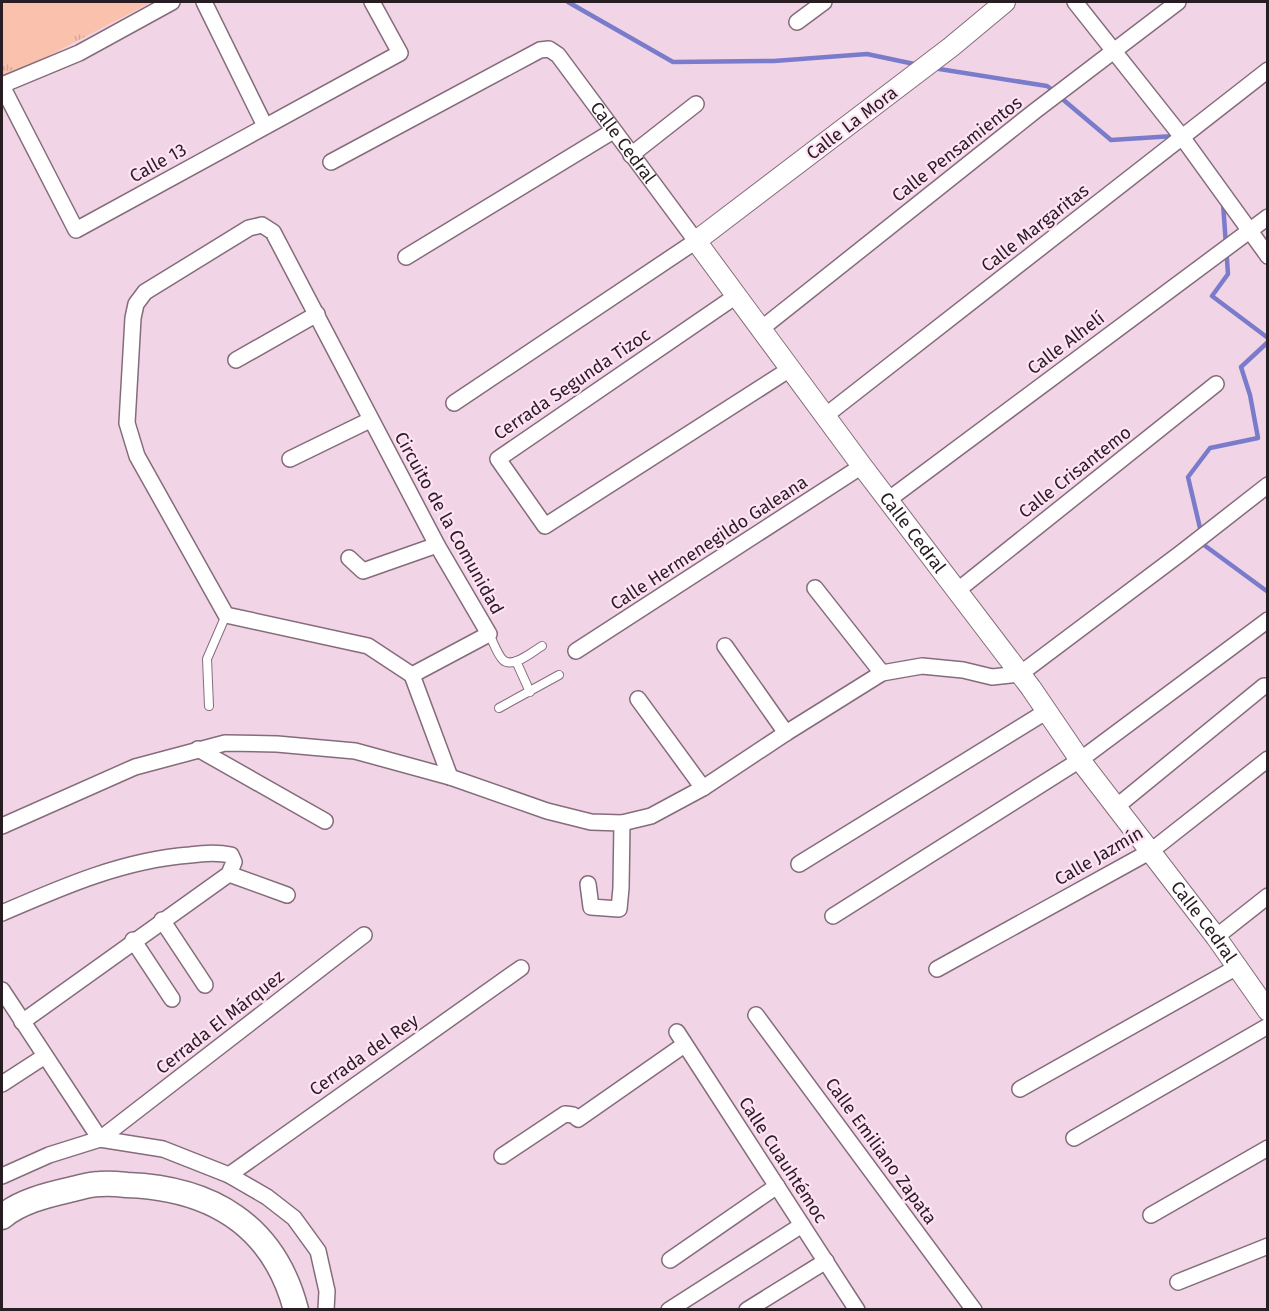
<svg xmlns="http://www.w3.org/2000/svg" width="1269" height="1311" viewBox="0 0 1269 1311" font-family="'Fira Sans',sans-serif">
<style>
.grass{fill:url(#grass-tufts)}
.green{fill:#fac2ad}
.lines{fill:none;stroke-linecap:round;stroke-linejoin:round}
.stream{stroke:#7a7ccb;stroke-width:4.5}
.service-casing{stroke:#856c7b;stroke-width:10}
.minor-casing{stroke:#856c7b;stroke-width:18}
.tertiary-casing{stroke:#856c7b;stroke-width:22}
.primary-casing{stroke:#856c7b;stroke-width:27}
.service{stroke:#fff;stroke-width:8}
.minor{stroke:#fff;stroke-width:15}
.tertiary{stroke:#fff;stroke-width:20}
.primary{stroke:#fff;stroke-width:24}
.labels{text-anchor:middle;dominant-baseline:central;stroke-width:4.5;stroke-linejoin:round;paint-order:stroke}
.street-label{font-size:18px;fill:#271d23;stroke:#ffe2f3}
</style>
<defs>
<pattern id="grass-tufts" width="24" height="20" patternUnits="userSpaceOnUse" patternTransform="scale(1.5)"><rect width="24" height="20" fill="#fac2ad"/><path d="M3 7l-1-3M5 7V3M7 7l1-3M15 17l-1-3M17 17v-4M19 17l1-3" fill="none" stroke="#d6a695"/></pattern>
</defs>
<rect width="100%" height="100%" fill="#f1d5e6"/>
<!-- grass -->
<path class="grass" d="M2 2H152L4 79 2 75Z"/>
<!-- green -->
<path class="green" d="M2 2H58L77 34 10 68 2 45Z
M68 2H147L86 35Z"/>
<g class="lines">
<!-- stream -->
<path class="stream" d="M568 2 673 62 774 61 867 54 919 65
M933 68 1047 86 1054 91
M1060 97 1111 140 1174 136 1176 138
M1223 203 1228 274 1212 296 1268 338
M1268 342 1241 367 1250 395 1258 438 1210 448 1188 477 1204 545 1268 592"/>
<defs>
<path id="service" d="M489 634C493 641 497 654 503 660 513 669 533 651 542 646
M516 661 530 692
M209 706 207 659 226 615
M499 708 559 675"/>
<g id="minor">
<path d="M204 2 265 126"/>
<path d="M1075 2 1182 137 1268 256"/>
<path d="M797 22 824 2"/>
<path d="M2 85 79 53 172 2"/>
<path d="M2 86 76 230 400 53 372 2"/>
<path d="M631 155 696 104"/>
<path id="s1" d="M331 162 540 50 549 49 558 55 696 241 454 403"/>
<path d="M262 225 273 232 437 545 489 634 412 675 368 646 226 615 137 456 127 423 133 318 136 304 145 292 249 228Z"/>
<path d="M406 257 613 131"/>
<path d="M736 296 498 459 545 526 790 369"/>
<path d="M761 329 1035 111 1178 2"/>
<path d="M236 360 317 314"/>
<path d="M825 416 1268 70"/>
<path d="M290 459 370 420"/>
<path d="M888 500 1268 217"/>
<path d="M349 558 363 571 437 545"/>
<path d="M815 588 882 673"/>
<path d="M958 590 1216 384"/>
<path d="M725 646 786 733"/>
<path d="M576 651 862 466"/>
<path d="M412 675 450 777"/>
<path d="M638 699 703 788"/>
<path d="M198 749 325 821"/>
<path d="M1116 807 1264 686"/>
<path d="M2 826 135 767 225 743 277 744 355 751 450 777 547 811 591 822 622 823 651 816 703 788 786 733 882 673 922 666 963 670 992 677 1020 674 1181 553 1268 485"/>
<path d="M799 864 1047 711"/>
<path d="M229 874 287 895"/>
<path d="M588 884 591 907 619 909 621 888 622 823"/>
<path d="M2 913C62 887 123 860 190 855 204 853 217 852 231 855L234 862 229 874 22 1022"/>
<path d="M833 916 1080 760 1268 620"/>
<path d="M162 920 205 985"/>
<path d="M1216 937 1268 896"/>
<path d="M133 940 172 999"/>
<path d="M937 969 1151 851 1268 759"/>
<path d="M2 990 100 1139 364 935"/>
<path d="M756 1015 974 1310"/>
<path d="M677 1032 857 1310"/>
<path d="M2 1084 45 1056"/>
<path d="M1020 1089 1237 967"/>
<path d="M1074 1138 1268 1026"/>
<path d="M502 1156 565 1114 573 1115 578 1119 684 1045"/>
<path d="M229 1175 521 968"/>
<path d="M2 1176 49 1155 100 1139 163 1149 229 1175 267 1197 294 1218 318 1251 327 1291 326 1310"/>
<path d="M1151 1215 1268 1148"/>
<path d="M670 1260 777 1186"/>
<path d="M1178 1282 1268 1246"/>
<path d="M669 1310 802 1225"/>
<path d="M747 1310 826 1261"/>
</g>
<g id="tertiary">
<path id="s2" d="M1005 2 951 47 696 241 862 466 1031 688 1080 760 1216 937 1268 1011"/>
</g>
<path id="primary" d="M2 1217C19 1202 47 1195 69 1190 79 1188 89 1184 100 1184 109 1183 118 1184 127 1185 211 1188 274 1225 296 1310"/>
</defs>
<!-- service casing -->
<use href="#service" class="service-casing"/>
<!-- minor casing -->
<use href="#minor" class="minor-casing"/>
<!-- tertiary casing -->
<use href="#tertiary" class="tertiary-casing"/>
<!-- primary casing -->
<use href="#primary" class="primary-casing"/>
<!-- service -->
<use href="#service" class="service"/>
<!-- minor -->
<use href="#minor" class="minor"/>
<!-- tertiary -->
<use href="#tertiary" class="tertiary"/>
<!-- primary -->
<use href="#primary" class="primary"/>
</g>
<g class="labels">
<!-- street labels -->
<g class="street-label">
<text transform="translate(852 123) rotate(-37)">Calle La Mora</text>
<text stroke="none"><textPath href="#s1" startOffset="366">Calle Cedral</textPath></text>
<text transform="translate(957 149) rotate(-38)">Calle Pensamientos</text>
<text transform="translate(158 163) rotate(-29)">Calle 13</text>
<text transform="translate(1035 228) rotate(-38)">Calle Margaritas</text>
<text transform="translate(1066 343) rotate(-37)">Calle Alhelí</text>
<text transform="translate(572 384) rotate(-34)">Cerrada Segunda Tizoc</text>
<text transform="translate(1075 472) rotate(-38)">Calle Crisantemo</text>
<text transform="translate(449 523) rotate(61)">Circuito de la Comunidad</text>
<text stroke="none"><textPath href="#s2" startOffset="754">Calle Cedral</textPath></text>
<text transform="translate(709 543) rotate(-33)">Calle Hermenegildo Galeana</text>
<text transform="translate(1099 856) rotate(-30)">Calle Jazmín</text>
<text stroke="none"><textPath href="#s2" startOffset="1240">Calle Cedral</textPath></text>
<text transform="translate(220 1022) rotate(-38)">Cerrada El Márquez</text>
<text transform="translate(364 1055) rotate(-35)">Cerrada del Rey</text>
<text transform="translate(881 1151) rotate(54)">Calle Emiliano Zapata</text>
<text transform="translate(783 1160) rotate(57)">Calle Cuauhtémoc</text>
</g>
</g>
<!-- border -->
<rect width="1269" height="1311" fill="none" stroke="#271d23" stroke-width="6"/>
</svg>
